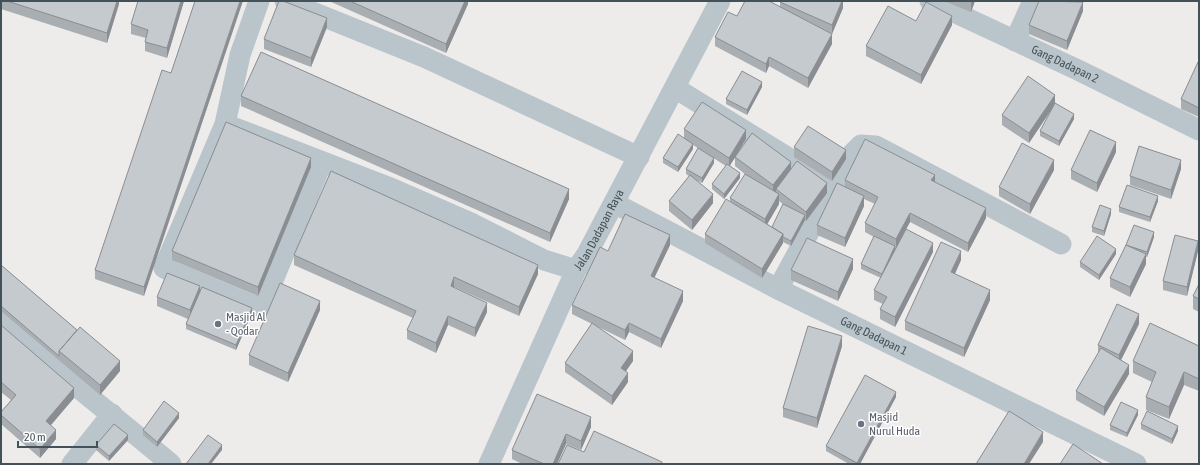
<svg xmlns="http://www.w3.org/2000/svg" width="1200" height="465" viewBox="0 0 1200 465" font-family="'Asap Condensed',sans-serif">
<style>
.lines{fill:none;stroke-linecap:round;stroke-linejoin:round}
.minor{stroke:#b9c5cb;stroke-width:21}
.wall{fill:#a9aeb2;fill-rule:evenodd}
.shaded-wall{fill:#8a8d91}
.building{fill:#c5cacf;stroke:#8a8d91}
.worship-dot{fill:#6b7280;stroke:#fff;stroke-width:1.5}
.labels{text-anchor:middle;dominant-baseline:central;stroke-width:3;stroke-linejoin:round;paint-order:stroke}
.street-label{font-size:12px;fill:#435159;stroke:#fff}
.worship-label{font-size:12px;fill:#5b616d;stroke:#fff;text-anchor:start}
</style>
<rect width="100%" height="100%" fill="#eeebeb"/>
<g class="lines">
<!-- minor -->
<g class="minor">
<path d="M259 1 240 55 225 124 164 268 261 309 322 162"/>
<path d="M285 1 424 57 639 157"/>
<path id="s1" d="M930 1 1078 70 1199 130"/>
<path d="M1015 41 1033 1"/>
<path d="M675 88 834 186"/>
<path d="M235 128 388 187 473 224 544 260 576 270"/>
<path id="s2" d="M614 203 778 289 1136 464"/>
<path d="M778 289 851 155 861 145 876 146 1061 244"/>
<path d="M1 322C56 371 114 416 171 464"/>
<path d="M72 464 112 414"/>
<path id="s3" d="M489 464 576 270 587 254 720 1"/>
</g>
</g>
<!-- wall -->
<path class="wall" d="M1 1H119V4L107 43 1 9Z
M138 1H184L167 58 145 51V42L146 38 131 34V24Z
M329 1H468V4L446 53Z
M843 1V8L832 34 830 33 832 44 808 88 769 66 766 73 715 46V37L737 16 780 7V2Z
M944 1H975L971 12Z
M1083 11 1067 50 1029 34V25Z
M916 21 952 25 921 84 866 56V46Z
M327 27 311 67 264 49V39Z
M1199 62V117L1181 109V99Z
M171 73 144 296 95 279V270Z
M762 87 747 115 726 104V99Z
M241 96 569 199 550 242 241 106Z
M1055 103 1074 119 1059 146 1040 136V131L1052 109 1029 143 1002 125V115Z
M684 129 746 139 740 150 791 168 827 193 806 221 805 220 791 246 783 242V243L762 278 705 243V234L730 202V198L746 175 735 166V158L730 165 740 178 724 199 712 189V184L726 166 693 145V149L678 172 663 163V158L684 138ZM779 201 784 205 772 227 767 224 779 204Z
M794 147 846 159 832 181 794 157Z
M1116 152 1097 192 1071 179V170Z
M714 163 702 183 696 180 713 203 692 230 669 211V201L689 176 686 174V169Z
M311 167 258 296 172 260V251Z
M1181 169 1171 199 1130 185V176Z
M1054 170 1030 214 999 196V187Z
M845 180 935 182 986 218 968 252 910 222 906 229 933 252 895 327 880 319V309L883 304 874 300V290L881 278 861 269V264L874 237 865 232V223L875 204 864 199V206L845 247 817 235V225L845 187Z
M1158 201 1150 222 1119 212V207Z
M1111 214 1104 236 1092 232V227Z
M1154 237 1147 257H1146V264L1130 297 1110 287V278L1126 245Z
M670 245 654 277 683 301 661 348 629 332 625 340 596 326 633 361 626 371 628 382 612 405 565 372V363L592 324 572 314V305L608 251Z
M1198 251 1187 296 1163 290V281Z
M1116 254 1099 280 1080 267V262Z
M294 255 538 274 519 316 454 287V288L487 312 475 337 448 325 436 353 407 339V330L413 318 294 265Z
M961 260 955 274 990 300 964 357 905 330V321Z
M1 265 77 330 120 371 100 395 1 311Z
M853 269 838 301 791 280V270Z
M1199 284V312L1193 309V296Z
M200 291 252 313 236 350 186 329V324L188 319 157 306V297Z
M320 310 288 382 249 365V355Z
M1139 324 1121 360 1129 374 1104 416 1076 400V391L1098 354V345Z
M1 325 74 398 50 425 56 439 40 458 1 424V412L11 400 1 392Z
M842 346 817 428 783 417V408Z
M1199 346V391L1184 385 1169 419 1146 410V397L1152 382 1133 373V361Z
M896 397 860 464H849L826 451V446Z
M1138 415 1127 437 1110 430V425Z
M179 418 157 447 143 435V430Z
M1141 424 1178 431 1172 444 1141 429Z
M591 427 581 450 566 444 557 464H522L512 459V450Z
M128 440 109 461 96 450V445Z"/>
<!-- shaded-wall -->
<path class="shaded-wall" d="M117 1H119V4L107 43V33Z
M181 1H184L167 58V48Z
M240 1H243L144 296V287Z
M465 1H468V4L446 53V44Z
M842 1H843V8L832 34V25Z
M971 1H975L971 12Z
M1083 2V11L1067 50V41Z
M952 16V25L921 84V75Z
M327 18V27L311 67V58Z
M832 34V44L808 88V78Z
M769 57V66L766 73V64Z
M762 82V87L747 115V110Z
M1055 95V104L1029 143V133Z
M1074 114V119L1059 146V141Z
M746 130V139L729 167V158Z
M1116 142V152L1097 192V183Z
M693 144V149L678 172V167Z
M846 150V159L832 181V172Z
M311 158V167L258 296V287Z
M714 158V163L702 183V178Z
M1054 160V170L1030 214V204Z
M1181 160V169L1171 199V190Z
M791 162V171L776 189V192L773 195V185Z
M740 173V178L724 199V194Z
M935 175V184L931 180Z
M827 183V193L806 221V212Z
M569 189V199L550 242V233Z
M713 194V203L692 230V220Z
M779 194V204L765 228V219Z
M864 196V206L845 247V238Z
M1158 196V201L1150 222V217Z
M986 208V218L968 252V243Z
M1111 209V214L1104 236V231Z
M910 213V222L896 248V239Z
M805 215V220L791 246V241Z
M1154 232V237L1147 257V252Z
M783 234V243L762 278V269Z
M670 235V245L651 285V276Z
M1198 241V251L1187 296V287Z
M933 243V252L895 327V317Z
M895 246V251L882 279V274Z
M1116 249V254L1099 280V275Z
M961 251V260L951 282V272Z
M1146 254V264L1130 297V287Z
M853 259V269L838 301V292Z
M538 265V274L519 316V307Z
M454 277V287L451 296V286Z
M200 286V296L190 320V310Z
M990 290V300L964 357V348Z
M683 291V301L661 348V339Z
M320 301V310L288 382V373Z
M487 303V312L475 337V328Z
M252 308V313L236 350V345Z
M1139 314V324L1119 364V355Z
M448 316V325L436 353V343Z
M629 323V332L625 340V330Z
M842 336V346L817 428V418Z
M633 351V361L621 378V368Z
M120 361V371L100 395V385Z
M1129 365V374L1104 416V407Z
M1184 372V385L1169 419V407Z
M628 373V382L612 405V396Z
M74 388V398L46 431V421Z
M896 392V397L860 464H857Z
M1138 410V415L1127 437V433Z
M179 413V418L157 447V442Z
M591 417V427L581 450V441Z
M1178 426V431L1172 444V439Z
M56 430V439L40 458V449Z
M1043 432V442L1029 464H1024Z
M566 434V444L557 464H553Z
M128 435V440L109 461V456Z
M222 445V450L211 464H208Z"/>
<!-- building -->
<path class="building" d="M7 1H117L107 33Z
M138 1H181L167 48 145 42 148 30 131 24Z
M195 1H240L144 287 95 270 162 70 171 73Z
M279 1H283L327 18 311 58 264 39Z
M350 1H465L446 44Z
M745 1H769L832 34 808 78 769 57 766 64 715 37 728 12 737 16Z
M781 1H842L832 25 780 2Z
M1039 1 1083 2 1067 41 1029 25Z
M926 2 952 16 921 75 866 46 888 6 916 21Z
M261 52 569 189 550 233 241 96Z
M1198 62H1199V108L1181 99Z
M742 71 762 82 747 110 726 99Z
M1028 76 1055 95 1029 133 1002 115Z
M702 102 746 130 729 158 684 129Z
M1055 103 1074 114 1059 141 1040 131Z
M226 122 311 158 258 287 172 251Z
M808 126 846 150 832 172 794 147Z
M1090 130 1116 142 1097 183 1071 170Z
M752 133 791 162 773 185 735 157Z
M678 134 693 144 678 167 663 158Z
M865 139 935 175 931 180 986 208 968 243 910 213 896 239 865 223 878 197 845 180Z
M1022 143 1054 160 1030 204 999 187Z
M1139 146 1181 160 1171 190 1130 176Z
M698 148 714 158 702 178 686 169Z
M797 161 827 183 806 212 776 189Z
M727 164 740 173 724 194 712 184Z
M331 171 538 265 519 307 454 277 451 286 487 303 475 328 448 316 436 343 407 330 416 311 294 255Z
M745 174 779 194 765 219 730 198Z
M690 175 713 194 692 220 669 201Z
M837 183 864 196 845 238 817 225Z
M1127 185 1158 196 1150 217 1119 207Z
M726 199 783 234 762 269 705 234Z
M783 204 805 215 791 241 783 237V234L772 227Z
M1100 205 1111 209 1104 231 1092 227Z
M625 214 670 235 651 276 683 291 661 339 629 323 625 330 572 305 600 247 608 251Z
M1134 225 1154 232 1147 252 1126 245Z
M906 229 933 243 895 317 880 309 887 297 874 290Z
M1175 235 1198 241 1187 287 1163 281Z
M874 236 895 246 882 274 861 264Z
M1097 236 1116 249 1099 275 1080 262Z
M807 238 853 259 838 292 791 270Z
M941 242 961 251 951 272 990 290 964 348 905 321Z
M1126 245 1146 254 1130 287 1110 278Z
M1 265 77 330 59 351V356L1 306Z
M167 273 200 286 190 310 157 297Z
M280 283 320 301 288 373 249 355Z
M1199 284V299L1193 296Z
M202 287 252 308 236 345 186 324Z
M1117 304 1139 314 1119 355 1098 345Z
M592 323 633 351 621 368 628 373 612 396 565 363Z
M1150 323 1199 346V379L1184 372 1169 407 1146 397 1156 372 1133 361Z
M1 325 74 388 46 421 56 430 40 449 1 415V412L16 395 1 382Z
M808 326 842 336 817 418 783 408Z
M80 327 120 361 100 385 59 351Z
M1101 348 1129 365 1104 407 1076 391Z
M865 375 896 392 857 463 826 446Z
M537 394 591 417 581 441 566 434 553 464H544L512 450Z
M164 401 179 413 157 442 143 430Z
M1121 402 1138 410 1127 433 1110 425Z
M1009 411 1043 432 1024 464H976Z
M1147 411 1178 426 1172 439 1141 424Z
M114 424 128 435 109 456 96 445Z
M594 431 662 462V464H558L567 445 584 452Z
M208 435 222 445 208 464H186Z
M1073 444 1103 464H1060Z"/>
<!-- markers -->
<g class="worship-dot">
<circle cx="218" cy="324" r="4"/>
<circle cx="861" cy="424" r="4"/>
</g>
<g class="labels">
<!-- street labels -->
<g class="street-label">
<text stroke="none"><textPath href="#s1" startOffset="149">Gang Dadapan 2</textPath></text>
<text stroke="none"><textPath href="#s3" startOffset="259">Jalan Dadapan Raya</textPath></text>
<text stroke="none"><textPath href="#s2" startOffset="292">Gang Dadapan 1</textPath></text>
</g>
<!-- worship labels -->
<g class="worship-label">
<text x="226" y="317">Masjid Al<tspan x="226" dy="14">- Qodar</tspan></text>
<text x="869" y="417">Masjid<tspan x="869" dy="14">Nurul Huda</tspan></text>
</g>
</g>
<!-- border -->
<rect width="1200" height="465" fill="none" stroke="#435159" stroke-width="4"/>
<!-- scale -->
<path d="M18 441v6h79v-6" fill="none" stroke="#435159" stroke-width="2"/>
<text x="24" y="441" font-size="12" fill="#435159" stroke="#ffffff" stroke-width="3" paint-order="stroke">20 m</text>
</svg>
